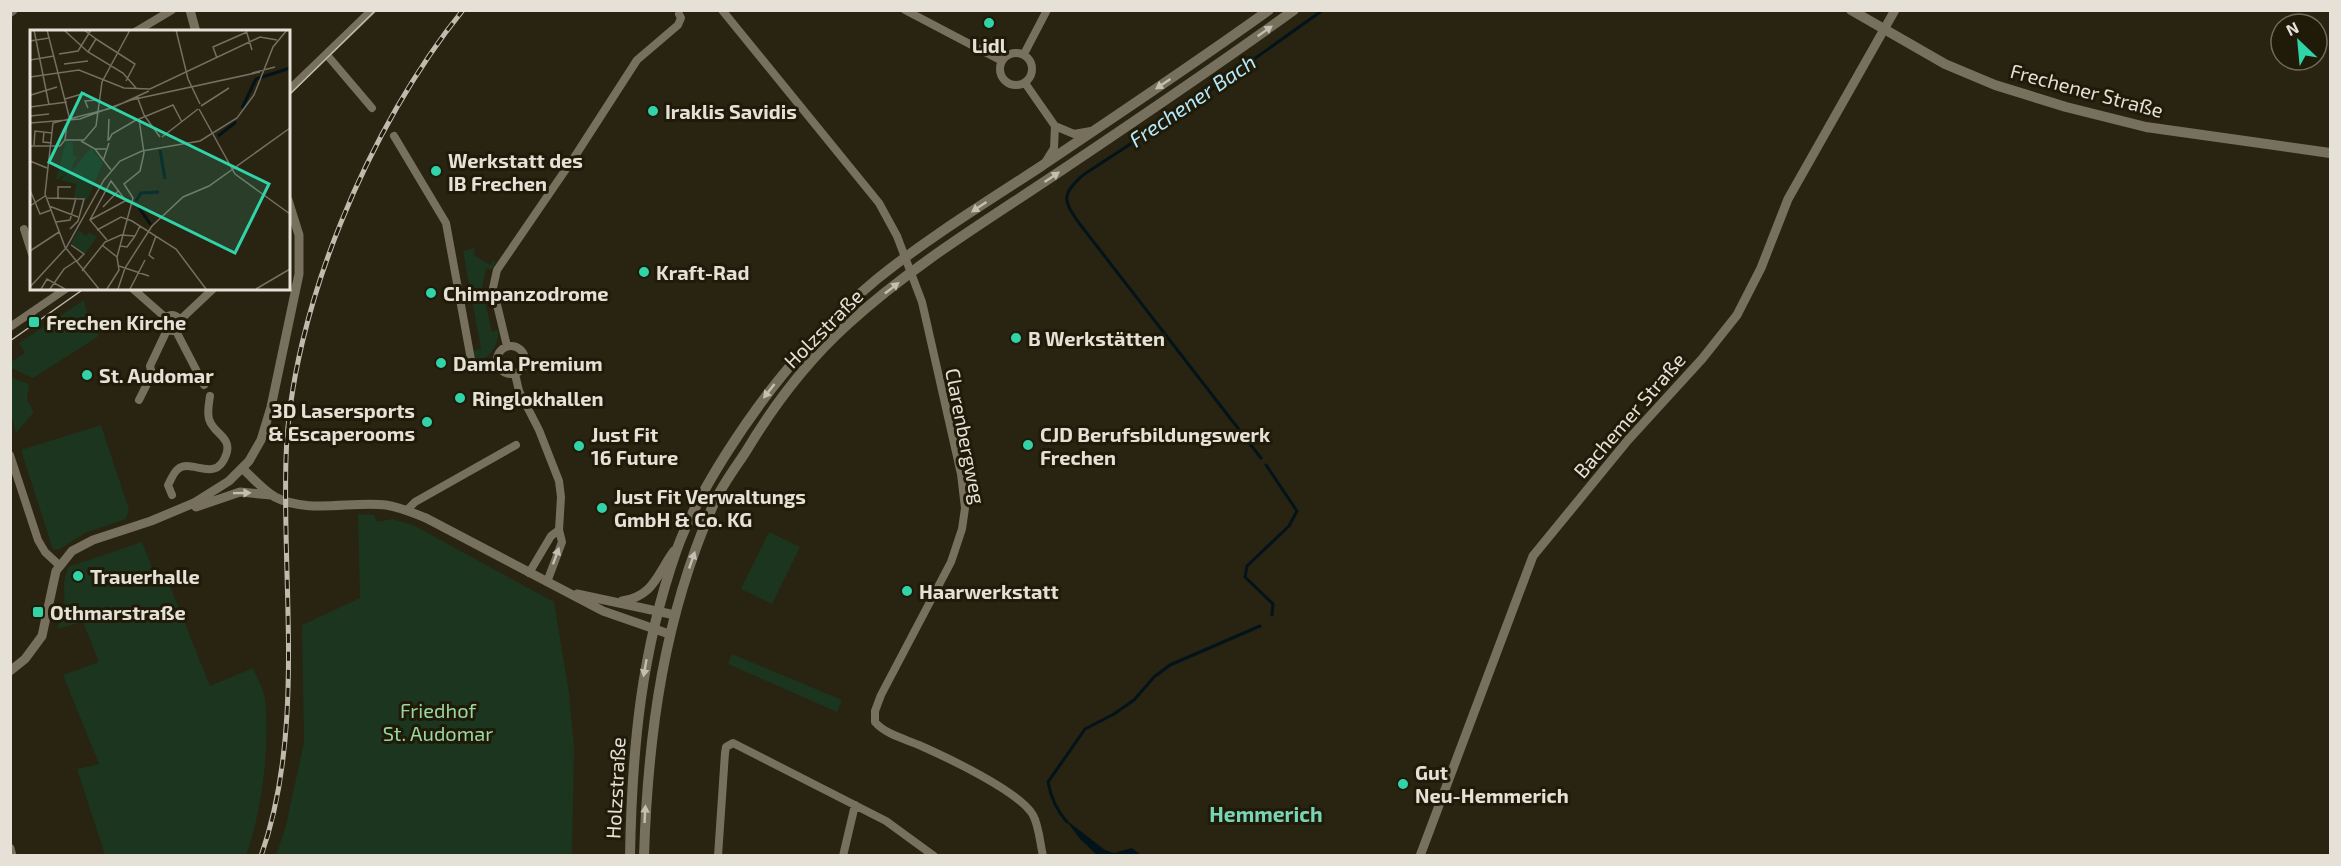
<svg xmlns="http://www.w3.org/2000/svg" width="2341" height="866" viewBox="0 0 2341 866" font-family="'Exo 2',sans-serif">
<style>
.green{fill:#1b351f}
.water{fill:#02141a}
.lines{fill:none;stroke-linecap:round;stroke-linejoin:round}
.stream{stroke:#02141a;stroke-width:3}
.minor{stroke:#77705c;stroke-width:8}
.tertiary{stroke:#77705c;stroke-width:9}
.secondary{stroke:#77705c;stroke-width:10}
.tram{stroke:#bfbbaf;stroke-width:1.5}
.rail-casing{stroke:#bfbbaf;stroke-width:5}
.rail{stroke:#201a09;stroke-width:3;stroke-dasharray:9;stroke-linecap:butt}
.oneway{fill:#c4bfb2}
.poi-dot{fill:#31d4a9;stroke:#201a09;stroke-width:2}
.labels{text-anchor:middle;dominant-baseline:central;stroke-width:6;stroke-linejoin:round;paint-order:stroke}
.poi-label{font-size:20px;font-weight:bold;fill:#e5e1d7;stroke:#201a09;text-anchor:start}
.street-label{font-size:20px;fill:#e5e1d7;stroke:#201a09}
.park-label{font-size:20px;fill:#98d8a1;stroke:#201a09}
.water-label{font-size:21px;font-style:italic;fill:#b4ebfc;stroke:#201a09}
.neighbourhood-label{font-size:21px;font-weight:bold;fill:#77d4b5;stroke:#201a09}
.inset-river{fill:none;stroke:#02141a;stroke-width:3}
.inset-road{fill:none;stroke:#746f61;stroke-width:1.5}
.view{fill:#31d4a9;fill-opacity:0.15;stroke:#31d4a9;stroke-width:3}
.inset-edge{fill:none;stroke:#e5e1d7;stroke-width:3}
</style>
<rect width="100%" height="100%" fill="#292312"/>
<!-- green -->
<path class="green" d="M475 248 474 255 490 265 493 260 496 262 491 270 486 268 482 289 492 332 498 330C500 342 489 363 476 359L473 351 481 349 463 251Z
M84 300 88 317 99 336 33 378 11 368V362L25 353 19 343Z
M10 377 29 384 27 400 34 412 16 433 11 414Z
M101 425 129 509 126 519 85 533 60 549 53 550 21 450Z
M358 514 374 515 377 522 392 519 413 525 554 602 569 693 574 748 572 855H276L286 826 304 742 302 625 360 598Z
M769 532 800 547 772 604 741 589Z
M142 542 155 575 164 571 210 686 253 668C257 678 264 689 265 699 270 744 262 813 246 855H105L77 769 99 764 63 675 99 662 83 622 57 629C65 614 65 602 64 586 63 581 67 574 68 567Z
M732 654 842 700 837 712 728 664Z"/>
<!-- water -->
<path class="water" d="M1065 819 1105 850 1114 853 1132 848 1141 855H1097L1080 839Z"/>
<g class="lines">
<!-- stream -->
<path class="stream" d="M1261 458 1079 223C1063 200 1061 195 1083 175L1181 111 1323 10
M1266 465 1297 511 1289 526 1247 566 1245 577 1273 604 1272 615
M1067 822C1056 810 1051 798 1048 782L1085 729 1114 714 1134 700 1154 677 1170 665 1260 626"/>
<!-- minor -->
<path class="minor" d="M722 10 879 203 897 236 922 302 961 474 965 508 962 529 951 562 881 695 875 711V722C885 734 905 739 919 745 946 757 1019 791 1033 815 1039 826 1040 843 1043 856
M905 10 1002 61
M10 13 14 10
M135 32 172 10
M1000 69a16 16 0 1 1 32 0a16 16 0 1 1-32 0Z
M1024 54 1047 10
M327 55 372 108
M1025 83 1055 126 1074 134 1091 131
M288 91 372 10
M394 136 446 223 472 365 479 368 497 363
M1046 161 1054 148 1055 126
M24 229 32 254
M132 288 166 318
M164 323a8 8 0 1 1 16 0a8 8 0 1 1-16 0Z
M180 320 214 288
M10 327 67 288
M176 331 204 385
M497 360a14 14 0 1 1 28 0a14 14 0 1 1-28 0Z
M507 346 493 288 497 270 577 153 637 60 678 25 681 18 679 14
M515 374 519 391 539 430 559 481 561 497 559 530 562 542 547 582
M139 400 152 374 150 366 167 330
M10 455 38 540 45 552 59 565
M172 495 168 485C171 480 173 473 178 469 191 458 216 484 226 455 233 437 213 434 209 419 207 412 209 403 210 396
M407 510 415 502 516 445
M529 573 551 536 559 530
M718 856 725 753 726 747 733 743 886 821 934 856
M843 856 855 805"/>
<!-- tertiary -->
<path class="tertiary" d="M190 10 196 32
M243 469C253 478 263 490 275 497 307 514 351 501 386 505 400 507 413 513 426 518L603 611 669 634
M196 507 240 492 271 495
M577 594 675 615
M622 601C654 596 657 574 674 551
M10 671 25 659 42 636 56 571 72 551 93 540 151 521 194 503 229 481 249 461 261 440 271 407 299 274V235L288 200
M10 848 12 856
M1420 856 1533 556 1628 440 1702 359 1737 315 1761 268 1788 199 1895 10"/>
<!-- secondary -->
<path class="secondary" d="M1851 10 1945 64 1995 85 2066 107 2146 127 2330 153
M630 856C632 748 641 651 677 549 689 516 707 484 726 454 767 389 817 329 877 279 928 238 985 203 1040 167 1117 115 1194 64 1269 10
M644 856C648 732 664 615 715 501 723 484 735 468 745 453 773 406 807 361 848 324 909 268 981 224 1050 178 1132 123 1214 68 1294 10"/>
<!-- tram -->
<path class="tram" d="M288 96 376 10
M10 341 85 288"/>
<defs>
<path id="rail" d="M261 856C305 732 282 588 286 459 290 311 370 125 463 10"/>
</defs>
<!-- rail casing -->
<use href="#rail" class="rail-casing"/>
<!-- rail -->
<use href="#rail" class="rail"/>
</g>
<!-- one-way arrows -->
<defs><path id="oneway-solid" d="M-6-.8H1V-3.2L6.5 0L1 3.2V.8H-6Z" transform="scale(1.5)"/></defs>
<g class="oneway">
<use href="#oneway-solid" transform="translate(1265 31) rotate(-35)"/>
<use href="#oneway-solid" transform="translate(1163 84) rotate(146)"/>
<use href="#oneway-solid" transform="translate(1052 177) rotate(-34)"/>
<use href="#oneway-solid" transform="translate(979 207) rotate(146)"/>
<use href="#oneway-solid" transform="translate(892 288) rotate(-38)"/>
<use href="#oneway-solid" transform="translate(769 391) rotate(128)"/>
<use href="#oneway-solid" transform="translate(242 493) rotate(-1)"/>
<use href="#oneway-solid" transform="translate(556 556) rotate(-70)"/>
<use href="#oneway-solid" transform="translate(692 560) rotate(-71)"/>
<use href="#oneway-solid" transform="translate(645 668) rotate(100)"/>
<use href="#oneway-solid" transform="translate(645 814) rotate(-87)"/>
</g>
<!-- markers -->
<g class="poi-dot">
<circle cx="989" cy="23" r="6"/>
<circle cx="653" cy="111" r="6"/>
<circle cx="436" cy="171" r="6"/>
<circle cx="644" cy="272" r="6"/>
<circle cx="431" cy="293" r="6"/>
<rect x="28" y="316" width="12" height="12" rx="3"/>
<circle cx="1016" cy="338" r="6"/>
<circle cx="441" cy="363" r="6"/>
<circle cx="87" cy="375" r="6"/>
<circle cx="460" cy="398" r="6"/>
<circle cx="427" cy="422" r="6"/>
<circle cx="1028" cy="445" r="6"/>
<circle cx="579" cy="446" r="6"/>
<circle cx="602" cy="508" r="6"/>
<circle cx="78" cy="576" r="6"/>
<circle cx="907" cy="591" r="6"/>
<rect x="32" y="606" width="12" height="12" rx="3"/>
<circle cx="1403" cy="784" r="6"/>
</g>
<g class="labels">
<!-- poi labels -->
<g class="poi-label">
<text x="989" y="45" text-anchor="middle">Lidl</text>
<text x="665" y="111">Iraklis Savidis</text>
<text x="448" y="160">Werkstatt des<tspan x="448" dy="23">IB Frechen</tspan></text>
<text x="656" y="272">Kraft-Rad</text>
<text x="443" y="293">Chimpanzodrome</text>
<text x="46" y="322">Frechen Kirche</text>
<text x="1028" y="338">B Werkstätten</text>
<text x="453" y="363">Damla Premium</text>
<text x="99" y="375">St. Audomar</text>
<text x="472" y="398">Ringlokhallen</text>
<text x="415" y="410" text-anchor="end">3D Lasersports<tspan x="415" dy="23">&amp; Escaperooms</tspan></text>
<text x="591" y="434">Just Fit<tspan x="591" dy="23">16 Future</tspan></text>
<text x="1040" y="434">CJD Berufsbildungswerk<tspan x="1040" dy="23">Frechen</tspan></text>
<text x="614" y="496">Just Fit Verwaltungs<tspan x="614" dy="23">GmbH &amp; Co. KG</tspan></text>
<text x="90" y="576">Trauerhalle</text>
<text x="919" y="591">Haarwerkstatt</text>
<text x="50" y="612">Othmarstraße</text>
<text x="1415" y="772">Gut<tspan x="1415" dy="23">Neu-Hemmerich</tspan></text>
</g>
<!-- street labels -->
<g class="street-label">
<text transform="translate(2087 90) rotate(15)">Frechener Straße</text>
<text transform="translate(823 328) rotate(-45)">Holzstraße</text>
<text transform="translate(1629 415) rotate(-49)">Bachemer Straße</text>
<text transform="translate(966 436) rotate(79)">Clarenbergweg</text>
<text transform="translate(615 788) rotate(-87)">Holzstraße</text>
</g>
<!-- park labels -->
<g class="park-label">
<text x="438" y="710">Friedhof<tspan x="438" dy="23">St. Audomar</tspan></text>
</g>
<!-- water labels -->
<g class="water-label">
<text transform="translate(1192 100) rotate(-34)">Frechener Bach</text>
</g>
<!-- neighbourhood labels -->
<g class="neighbourhood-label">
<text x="1266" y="813">Hemmerich</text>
</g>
</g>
<!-- overview -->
<g transform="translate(30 30)">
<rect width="260" height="260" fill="#292312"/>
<path d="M36 111 43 112V126H47L39 144 61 118 73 133 57 170 44 168 46 154 30 150 38 143 28 149 15 152 26 149ZM49 200 56 206 59 202 67 207 54 225 41 213Z" fill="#1b351f"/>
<path class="inset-river" d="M212 78 226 49 260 38M188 106 206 92M130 120 135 149M106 171 111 163 129 162M109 178 121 195"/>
<path class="inset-road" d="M4 0 19 75M17 0 40 90M34 0 58 22 93 43 106 58M54 0 66 9 58 22M146 0 158 49 170 74M216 0 222 20M66 9 105 34 96 51M0 11 19 8M29 24 48 21 61 0M187 28 183 17 217 2M0 30 24 26M34 34 58 31M222 43 245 37M0 47 49 40 94 58 120 59 230 7 247 10M1 65 27 57M107 66 114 85 130 107M35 69 55 63M171 76 199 58M0 77 37 72M58 78 55 71 67 70M169 79 205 144 260 184M0 86 19 84M0 93 50 89 101 70 230 42M14 102 13 112 22 113M132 107 168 79M35 110H54L66 96 72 52 100 0M79 110 82 104 106 90M51 111 65 119H76M78 111 79 89M4 115 5 101 22 103M0 116H30L35 110 37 93M65 119 81 140M0 131 17 138M73 131 79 113M0 160 10 184 21 180M16 168 54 169 48 191 40 199M28 168V157H41M0 176 15 166M19 176 48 187M73 177 89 160M60 190 95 171M26 192 40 190 46 168M67 200 91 187 102 191 146 219 176 259M77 210 60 190 81 151 96 171 102 173M41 215 54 224 46 232M72 215 87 227M90 216 97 217 105 206M0 221 29 202M124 229 119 225 126 206M89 236 119 246M52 241 75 212 91 205 105 206 110 196M0 257 36 218 74 150 90 131 112 121 170 111 207 88 224 65 243 17 257 0M11 259 17 249 35 259M20 259 34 239 46 231M69 259 35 217 15 164 23 93 82 78 119 61M77 259 89 240 87 227 103 168 94 154 110 141 114 123 109 89 143 75 152 92M88 259 95 238 122 196 153 167 179 156 260 98M100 259 115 230M226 259 260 239"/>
<path class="view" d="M52 63 239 154 205 223 19 132Z"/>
<rect width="260" height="260" class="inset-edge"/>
</g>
<!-- border -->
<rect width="2341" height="866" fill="none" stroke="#e5e1d7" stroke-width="24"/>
<!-- north arrow -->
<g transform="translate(2299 42) rotate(334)"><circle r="28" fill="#201a09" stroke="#6f6a5b" stroke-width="1.5"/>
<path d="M0-4.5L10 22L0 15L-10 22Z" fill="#31d4a9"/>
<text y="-9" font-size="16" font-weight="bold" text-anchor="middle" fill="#e5e1d7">N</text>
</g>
</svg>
